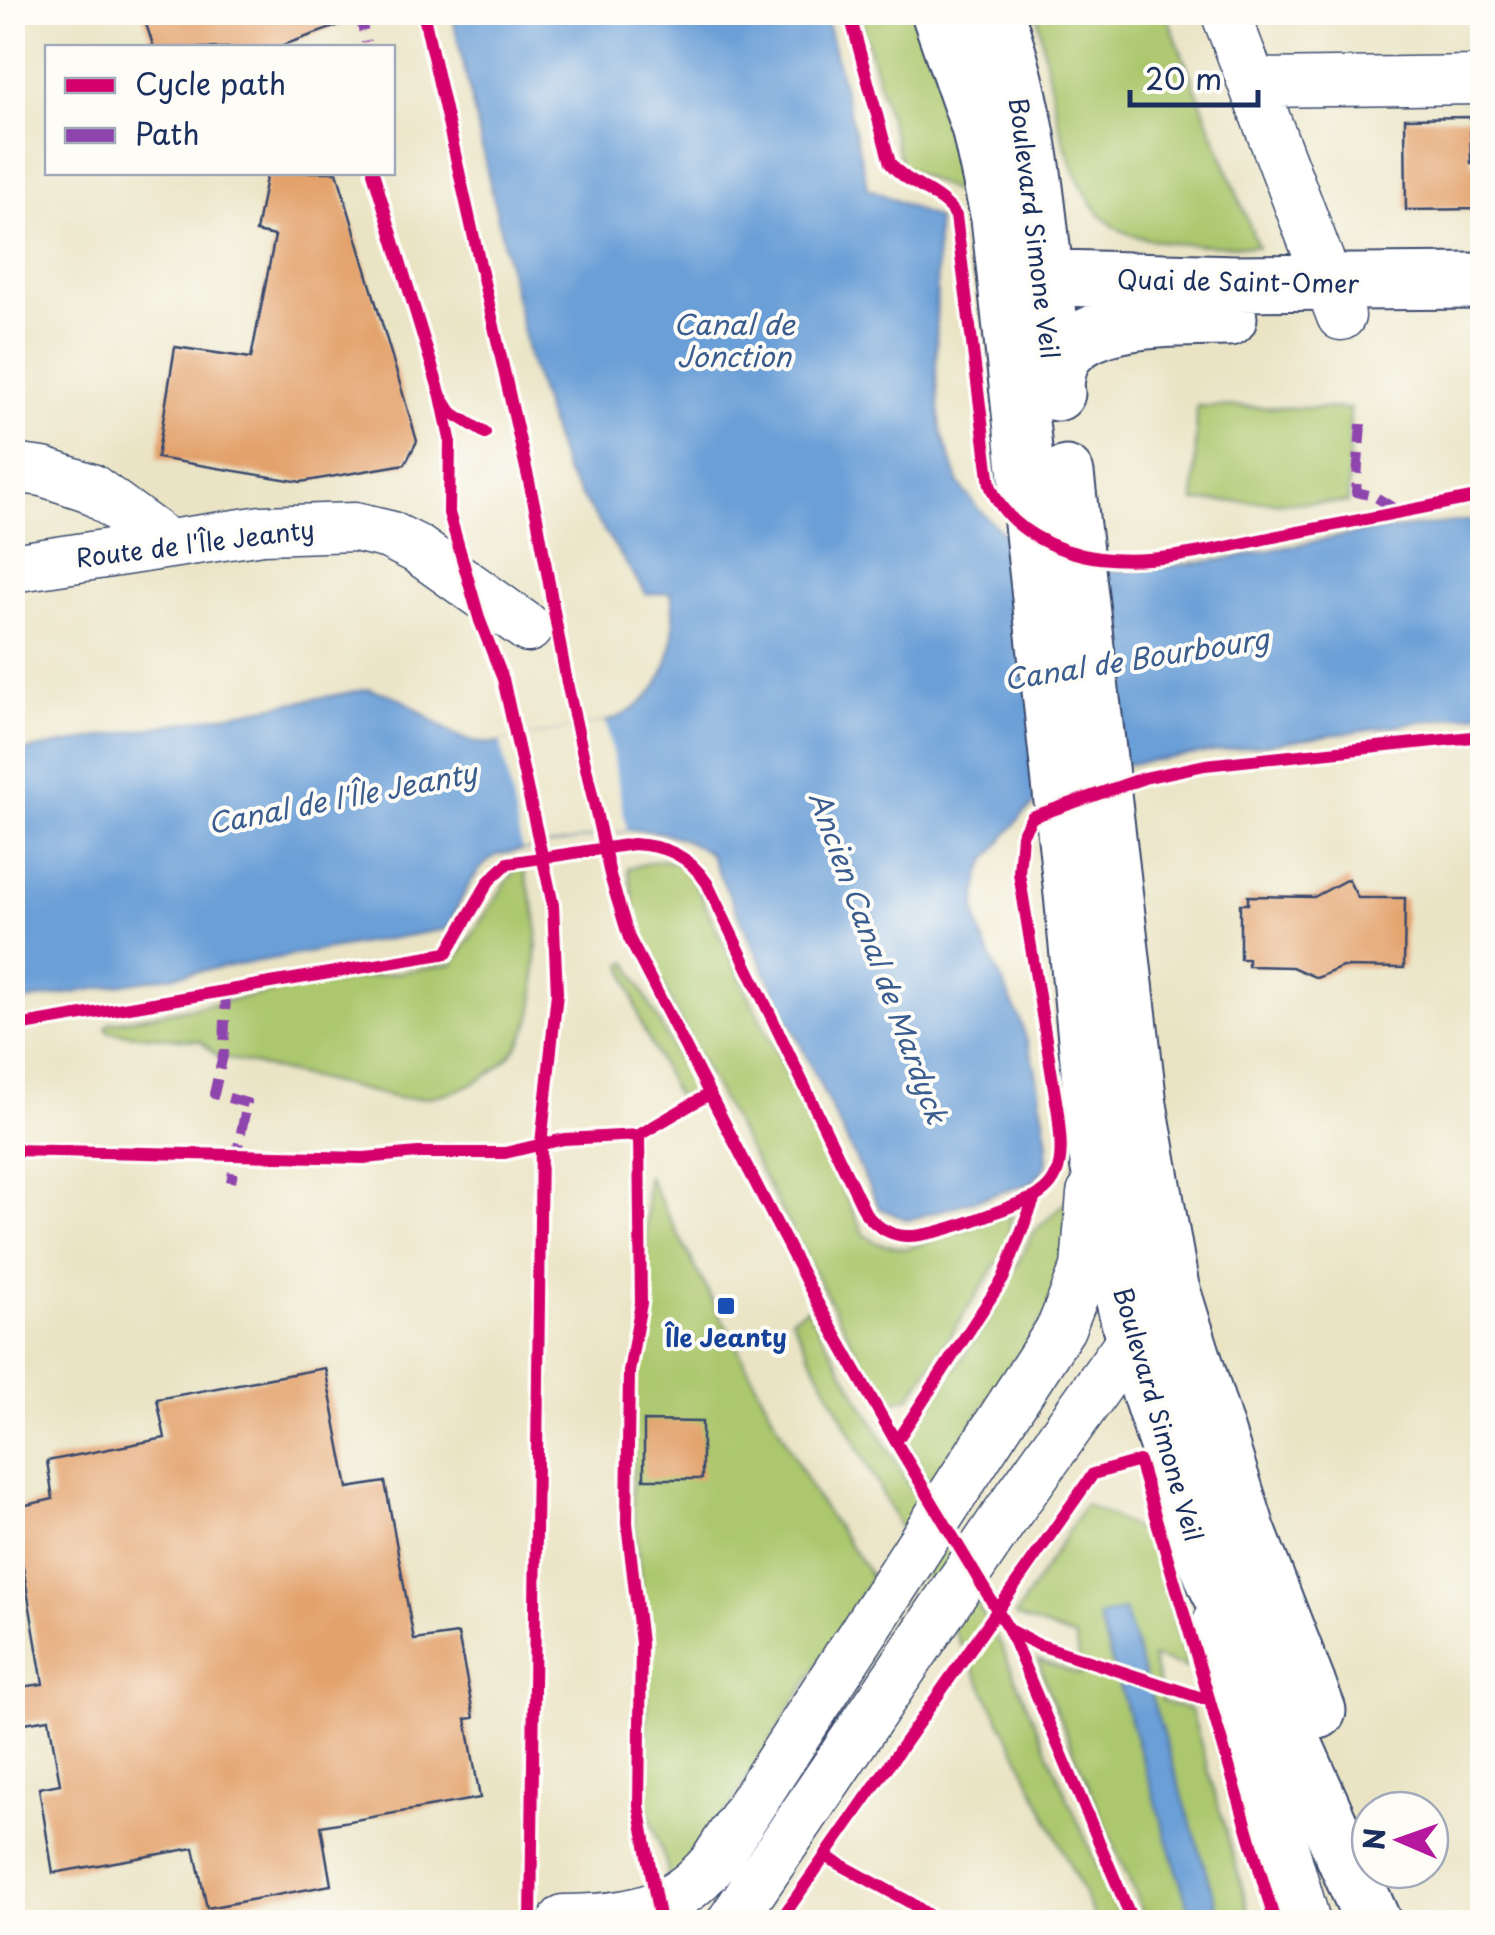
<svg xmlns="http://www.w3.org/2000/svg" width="1495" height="1935" viewBox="0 0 1495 1935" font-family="'Playpen Sans',sans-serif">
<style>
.green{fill:#acc76d;stroke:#647b66;stroke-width:2.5}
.water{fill:#6b9fd7;stroke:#43679a;stroke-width:2.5}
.pier{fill:#eae4c5}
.building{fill:#e3a26c}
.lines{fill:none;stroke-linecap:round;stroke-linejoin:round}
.minor-casing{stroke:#3a4a6d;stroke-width:51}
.major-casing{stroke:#3a4a6d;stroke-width:59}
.minor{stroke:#fff;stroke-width:48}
.major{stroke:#fff;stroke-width:55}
.quiet{stroke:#8e44ad;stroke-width:10;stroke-dasharray:20 10;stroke-linecap:butt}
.cycleway-casing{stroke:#fdfcf7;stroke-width:19}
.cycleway{stroke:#d6006c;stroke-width:12}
.transit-dot{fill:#1a4fb4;stroke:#fdfcf7;stroke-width:4}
.labels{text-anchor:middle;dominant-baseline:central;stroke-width:8;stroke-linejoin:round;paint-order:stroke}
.street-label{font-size:25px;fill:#1b2f5e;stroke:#fdfcf7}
.transit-label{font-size:25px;font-weight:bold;fill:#164399;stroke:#fdfcf7}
.water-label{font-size:28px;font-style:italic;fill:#3b5c8e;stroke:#fdfcf7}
</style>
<rect width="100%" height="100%" fill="#fdfcf7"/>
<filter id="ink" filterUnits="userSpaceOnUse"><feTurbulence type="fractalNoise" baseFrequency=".01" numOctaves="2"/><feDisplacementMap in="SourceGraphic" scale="20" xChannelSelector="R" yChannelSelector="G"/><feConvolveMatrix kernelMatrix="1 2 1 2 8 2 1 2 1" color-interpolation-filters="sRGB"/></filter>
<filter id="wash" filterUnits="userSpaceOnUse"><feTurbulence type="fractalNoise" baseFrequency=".0048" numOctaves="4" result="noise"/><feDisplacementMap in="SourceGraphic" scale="40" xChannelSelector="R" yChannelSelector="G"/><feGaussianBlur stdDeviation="2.25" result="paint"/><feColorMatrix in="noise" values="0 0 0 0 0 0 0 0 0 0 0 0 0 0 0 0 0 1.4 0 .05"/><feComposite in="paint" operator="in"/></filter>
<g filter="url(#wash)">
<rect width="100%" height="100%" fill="#eae4c5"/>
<!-- green -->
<path class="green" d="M859 13H915L941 80 963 196 902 166Z
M1037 13H1166L1258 247C1217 244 1167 248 1127 233 1064 210 1049 73 1037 13Z
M1197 406 1350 409 1348 503 1194 501Z
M661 860 677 863 692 878 864 1234 877 1243 906 1249 1012 1214 1007 1248 911 1396 891 1403 883 1400 687 1035 639 934 628 868Z
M522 865C527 882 533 900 536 917 539 932 536 949 536 963 535 978 536 995 533 1009 521 1071 455 1102 397 1098L218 1056 200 1041 109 1032 106 1028 110 1023 289 989 453 964 510 877Z
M628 962 694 1090 677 1098 642 1026 623 964Z
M647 1175 815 1496 872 1577 701 1854 668 1880 667 1866 644 1800 648 1649 632 1502 633 1384 645 1322Z
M1066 1201 1068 1244 1051 1308 931 1485 907 1440 990 1317 1033 1233Z
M807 1308 1000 1643 1122 1922H1097L1018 1755 791 1318Z
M1085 1504 1153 1537 1187 1668 1152 1657 1163 1702 1191 1710 1252 1922H1222L1124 1611 1098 1618 1193 1922H1147L1049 1693 1038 1660 1081 1675 1075 1638 1015 1616Z"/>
<!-- water -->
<path class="water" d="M452 13H825L868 188 937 219 936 375 941 431 959 484 978 509 1009 539 1097 570 1130 571 1220 560 1354 534 1482 519V713L1122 765 1036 803 1023 814 986 861 980 875 975 911 982 938 1020 1020 1035 1066 1048 1142 1046 1166 1032 1183 908 1220 879 1208 709 853C683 836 658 829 627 830L497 855C471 870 460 904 446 929L13 1003V753L369 689C378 692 390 693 398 698 423 710 443 733 470 741 494 748 522 738 546 734 566 730 587 728 606 722 666 703 680 648 671 592L647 595 565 472 529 359Z
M1124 1610 1222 1922H1193L1098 1617Z"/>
<!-- pier -->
<path class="pier" d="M606 722 627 830 522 850 501 742Z"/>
<g id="blocks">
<!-- building -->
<path class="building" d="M142 12H359L360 18 275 48H154Z
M1470 117 1471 163H1482V209L1406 210 1405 118Z
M267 172H337L417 441 405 464 301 482 157 458 175 347 251 358 275 236 256 232Z
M1348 879 1358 898H1405L1404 968 1342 967 1317 978 1292 967 1248 966V959H1240V904H1248V896L1314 897Z
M325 1368 348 1488 385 1482 414 1640 458 1634 474 1718 466 1719 480 1798 321 1826 331 1885 207 1908 194 1848 53 1873 39 1788 60 1784 49 1719 12 1725V1688L43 1684 13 1508 53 1499 47 1461 165 1438 157 1399Z
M644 1421 702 1422V1479H644Z"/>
</g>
</g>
<g filter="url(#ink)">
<use href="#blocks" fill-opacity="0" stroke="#3a4a6d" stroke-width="2.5"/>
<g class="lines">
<defs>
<path id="minor" d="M1225 12 1341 316
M1252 83 1482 80
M12 468 43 472 91 488 168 544
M12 568 262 530 355 527 389 535 417 549 528 628
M1218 1621 1306 1922
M563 1922 564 1919C626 1918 672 1913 714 1862L1061 1328 1085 1268 1091 1194
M731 1922 1006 1515 1148 1316"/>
<path id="major" d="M939 12 979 127 999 218 1072 894 1098 1163 1122 1293 1139 1361 1201 1546 1215 1582 1278 1707 1373 1922
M995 12C1039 135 1042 266 1057 393
M1014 297 1029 283 1060 278 1236 283 1482 281
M1056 386C1057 376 1058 365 1064 356 1091 314 1186 319 1229 318
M1066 474 1139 1105 1171 1287 1248 1532 1318 1711"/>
</defs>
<!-- minor casing -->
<use href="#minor" class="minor-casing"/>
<!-- major casing -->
<use href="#major" class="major-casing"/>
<!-- minor -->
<use href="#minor" class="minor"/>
<!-- major -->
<use href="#major" class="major"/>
<!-- quiet -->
<path class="quiet" d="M359 12 366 42
M1361 424 1356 492 1374 496 1400 512
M226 990 224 1051 214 1094 247 1103 231 1182
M1348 1913 1351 1922"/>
<defs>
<path id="cycleway" d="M423 12 537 517 567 683 611 879 629 938 817 1302 896 1442 1009 1630 1133 1922
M849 12 890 163C908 186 941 192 956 216L990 485C1006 529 1056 552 1099 558 1156 565 1218 549 1273 537 1343 523 1413 509 1482 496
M373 172 441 396 451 412 485 433
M441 396 450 439 449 513 480 621 503 679 553 905 557 993 541 1144 531 1922
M12 1027 447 953 489 881 508 863 633 844C667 846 688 855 707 883L866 1214C876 1226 890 1235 906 1236 935 1238 1006 1208 1035 1197 1068 1179 1061 1145 1058 1113L1019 873 1022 835 1032 817 1144 778 1205 765 1482 736
M639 1135 641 1303 629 1372 627 1523 641 1643 639 1806 660 1922
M12 1150 364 1158 418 1153H505L564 1139 639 1135 709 1094
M896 1442 1003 1279 1035 1197
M1009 1630 1037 1644 1208 1700
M825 1856 911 1903 938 1922
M779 1922 1093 1474 1139 1461 1275 1922"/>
</defs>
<!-- cycleway casing -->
<use href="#cycleway" class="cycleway-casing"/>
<!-- cycleway -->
<use href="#cycleway" class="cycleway"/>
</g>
</g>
<!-- markers -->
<rect class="transit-dot" x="716" y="1296" width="20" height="20" rx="5"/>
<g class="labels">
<!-- street labels -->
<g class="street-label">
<text transform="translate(1035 228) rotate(83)">Boulevard Simone Veil</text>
<text transform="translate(1238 281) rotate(1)">Quai de Saint-Omer</text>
<text transform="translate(195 543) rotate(-7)">Route de l'Île Jeanty</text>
<text transform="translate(1159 1414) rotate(74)">Boulevard Simone Veil</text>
</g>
<!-- transit labels -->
<g class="transit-label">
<text x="726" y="1337">Île Jeanty</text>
</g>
<!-- water labels -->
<g class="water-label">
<text x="734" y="323">Canal de<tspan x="734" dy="32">Jonction</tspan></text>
<text transform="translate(1136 658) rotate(-9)">Canal de Bourbourg</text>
<text transform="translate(342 797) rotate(-11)">Canal de l'Île Jeanty</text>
<text transform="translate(879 957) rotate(70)">Ancien Canal de Mardyck</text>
</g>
</g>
<!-- margin -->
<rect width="1495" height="1935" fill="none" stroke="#fdfcf7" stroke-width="50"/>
<!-- legend -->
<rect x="45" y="45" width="350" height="130" fill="#fdfcf7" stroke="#a3aaba" stroke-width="2.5"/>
<rect x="65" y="78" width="50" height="15" fill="#d6006c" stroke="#a3aaba" stroke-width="2.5"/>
<text x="135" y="95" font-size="30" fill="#1b2f5e">Cycle path</text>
<rect x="65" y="128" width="50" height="15" fill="#8e44ad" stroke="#a3aaba" stroke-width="2.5"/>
<text x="135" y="145" font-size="30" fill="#1b2f5e">Path</text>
<!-- north arrow -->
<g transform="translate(1400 1840) rotate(272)"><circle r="48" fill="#fdfcf7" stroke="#a3aaba" stroke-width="2.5"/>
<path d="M0-8L18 38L0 25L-18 38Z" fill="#b5179e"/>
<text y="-15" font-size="28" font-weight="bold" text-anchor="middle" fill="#1b2f5e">N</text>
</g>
<!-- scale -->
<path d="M1130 90v15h128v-15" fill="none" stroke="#1b2f5e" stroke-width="5"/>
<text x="1145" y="90" font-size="30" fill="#1b2f5e" stroke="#fdfcf7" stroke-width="8" paint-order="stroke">20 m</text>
</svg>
